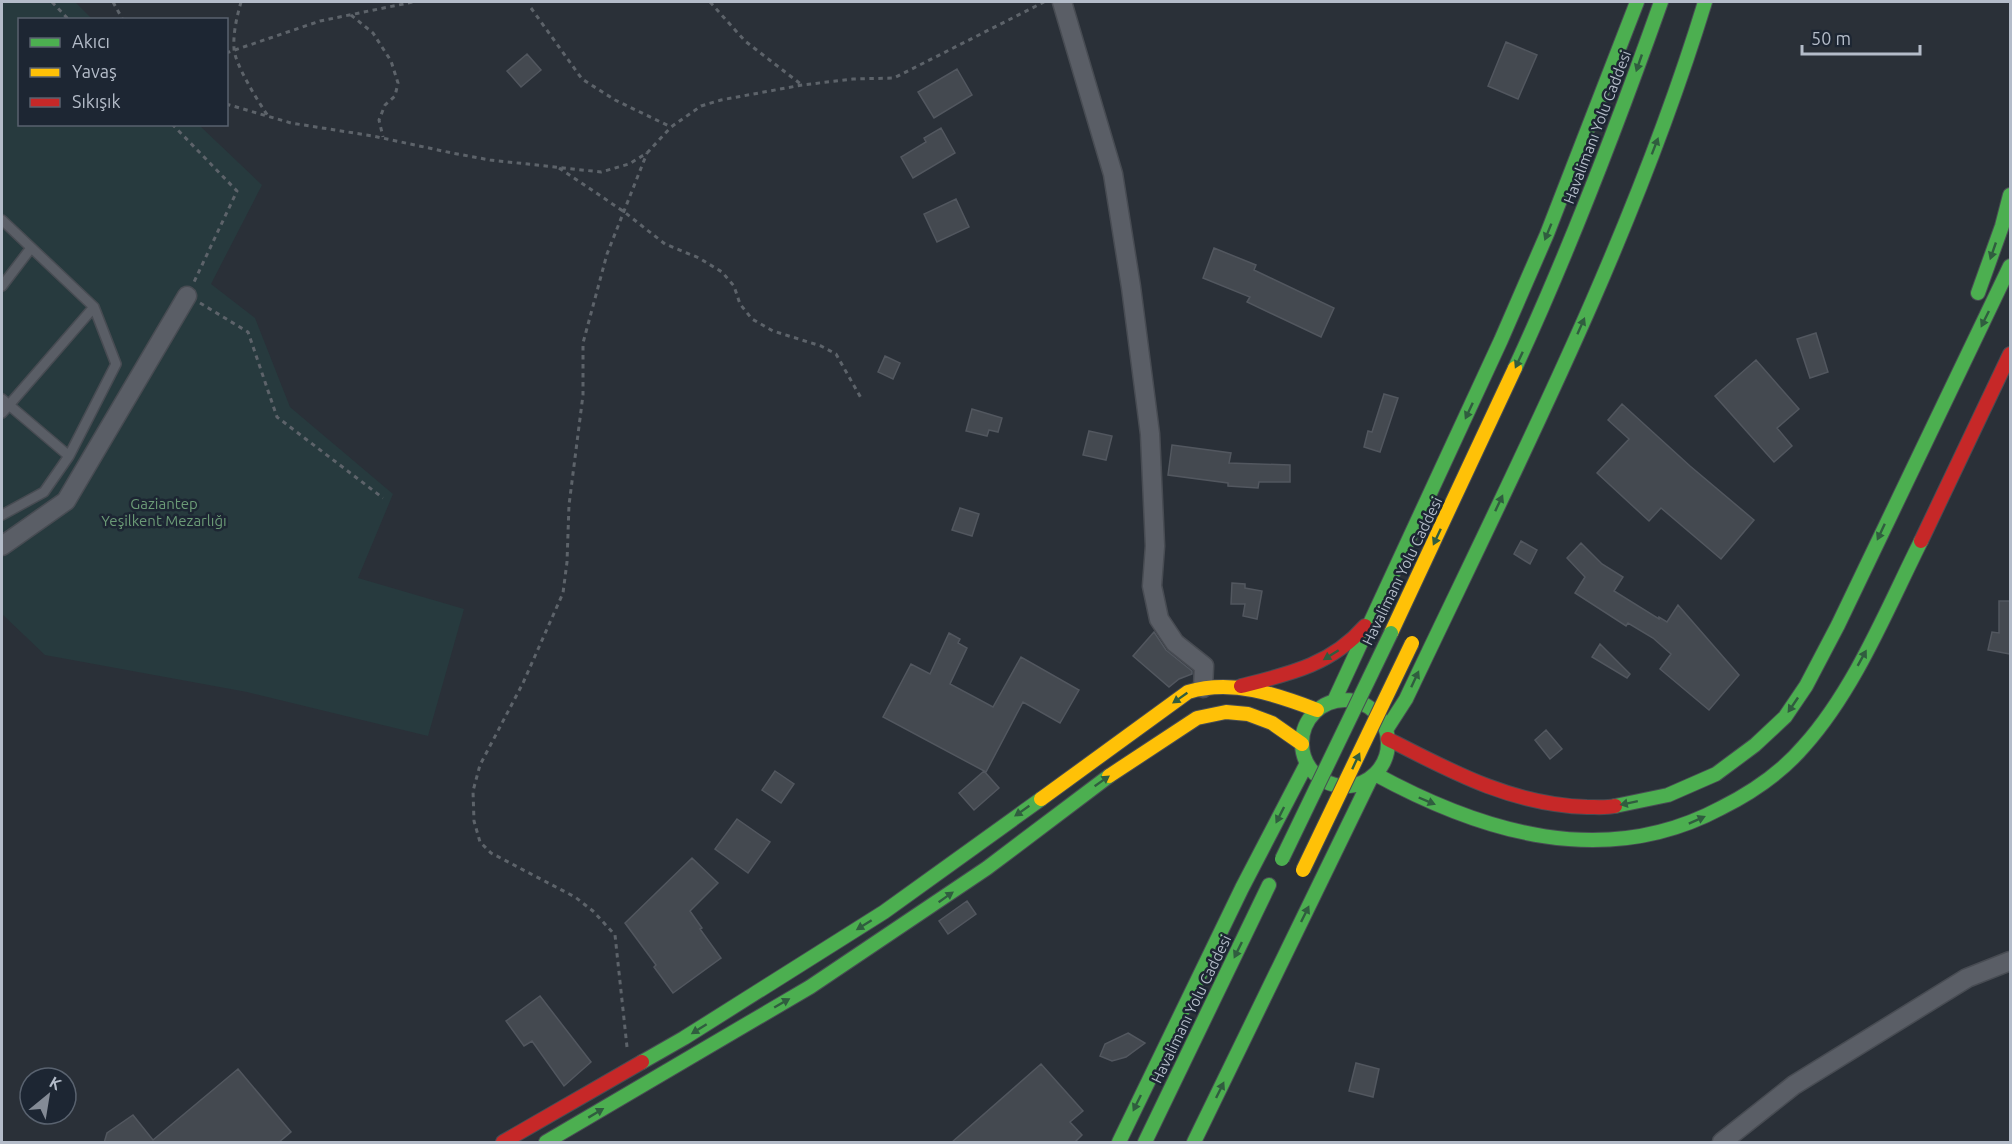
<svg xmlns="http://www.w3.org/2000/svg" width="2012" height="1144" viewBox="0 0 2012 1144" font-family="Ubuntu,sans-serif">
<style>
.green{fill:#273a3e}
.building{fill:#444950;stroke:#52575f;stroke-width:1.5}
.lines{fill:none;stroke-linecap:round;stroke-linejoin:round}
.lane-casing{stroke:#484c53;stroke-width:12}
.street-casing{stroke:#484c53;stroke-width:21}
.fast-casing{stroke:#484c53;stroke-width:16}
.slow-casing{stroke:#484c53;stroke-width:16}
.jam-casing{stroke:#484c53;stroke-width:16}
.path{stroke:#5d636a;stroke-width:3;stroke-dasharray:4.5 4.5;stroke-linecap:butt}
.lane{stroke:#5a5e66;stroke-width:9}
.street{stroke:#5a5e66;stroke-width:18}
.fast{stroke:#4caf50;stroke-width:14}
.slow{stroke:#ffc107;stroke-width:14}
.jam{stroke:#c62828;stroke-width:14}
.fast-bridge-casing{stroke:#474c53;stroke-width:16;stroke-linecap:butt}
.slow-bridge-casing{stroke:#474c53;stroke-width:16;stroke-linecap:butt}
.fast-bridge{stroke:#4caf50;stroke-width:14}
.slow-bridge{stroke:#ffc107;stroke-width:14}
.oneway{fill:#305d3f}
.labels{text-anchor:middle;dominant-baseline:central;stroke-width:5;stroke-linejoin:round;paint-order:stroke}
.street-label{font-size:15px;fill:#b4bcc9;stroke:#1d2633}
.park-label{font-size:15px;fill:#6b9a76;stroke:#1d2633}
</style>
<rect width="100%" height="100%" fill="#2a3038"/>
<!-- green -->
<path class="green" d="M2 2H75L92 19 20 20V124L199 125 262 185 211 284 255 318 290 407 393 494 358 578 464 609 428 736 247 692 45 655 2 614Z"/>
<!-- building -->
<path class="building" d="M1506 42 1537 55 1518 99 1488 86Z
M527 54 541 70 521 87 507 71Z
M957 69 972 95 934 118 918 92Z
M941 128 955 153 913 178 901 157 926 142 924 138Z
M956 199 969 227 937 242 924 214Z
M1214 248 1256 265 1254 270 1334 308 1321 337 1247 302 1250 297 1203 278Z
M1816 333 1828 372 1810 378 1797 339Z
M885 356 900 363 893 379 878 372Z
M1756 360 1799 409 1777 428 1792 446 1774 462 1715 396Z
M1384 394 1398 398 1380 452 1364 447 1368 431 1372 432Z
M1622 404 1690 466 1754 520 1721 559 1661 508 1649 521 1597 473 1629 439 1608 420Z
M972 409 1002 418 998 432 989 430 987 436 966 431Z
M1089 431 1112 436 1106 460 1083 455Z
M1172 445 1231 453 1229 463 1290 465V482H1259L1258 488 1228 486V483L1168 475Z
M960 508 979 514 972 536 952 530Z
M1521 541 1537 550 1530 564 1514 554Z
M1581 543 1602 564 1623 577 1614 591 1659 619V617L1667 622 1678 605 1739 675 1709 710 1660 669 1671 654 1653 638 1628 623 1626 626 1575 593 1585 577 1567 558Z
M1232 583 1245 584V588L1262 591 1257 619 1243 616 1245 604H1231Z
M1999 601H2010V654L1988 650 1992 632 1999 633Z
M1154 632 1166 650 1192 671V674L1179 679 1169 687 1133 656Z
M949 633 960 639 958 643 967 648 950 684 993 707 1021 657 1079 690 1060 723 1023 702 986 772 883 717 911 664 930 674Z
M1600 644 1630 674 1627 678 1592 657Z
M1546 730 1562 749 1550 759 1535 740Z
M775 771 794 784 781 803 762 790Z
M984 771 999 788 974 810 959 793Z
M737 819 770 842 748 873 715 849Z
M692 858 718 883 690 911 702 928 700 929 721 958 673 993 654 967 656 965 625 923Z
M967 901 976 914 948 934 939 921Z
M540 996 591 1062 564 1086 532 1041 524 1046 506 1021Z
M1128 1033 1145 1043 1126 1057 1112 1061 1100 1056 1105 1044Z
M1356 1063 1379 1069 1373 1097 1349 1091Z
M1041 1064 1083 1111 1070 1122 1082 1135 1074 1143H951Z
M238 1069 291 1132 278 1143H104L107 1133 133 1115 153 1140Z"/>
<g class="lines">
<defs>
<path id="lane" d="M2 220 94 307 116 364 69 456 44 492 2 515
M2 286 31 248
M2 399 9 405 94 307
M2 413 9 405 69 456"/>
<path id="street" d="M1062 2 1113 174 1131 287 1150 434 1155 546 1152 586 1159 619 1175 643 1204 666 1203 688
M2 546 66 501 187 296
M1722 1142 1794 1085 1967 978 2010 961"/>
<path id="fast" d="M1978 293 2002 226 2010 195
M1515 368C1570 249 1617 126 1661 2
M1302 743a43 43 0 1 1 86 0a43 43 0 1 1-86 0Z
M1334 701 1501 340 1547 234 1637 2
M1386 730 1406 699C1514 471 1631 244 1705 2
M1375 774C1483 833 1605 870 1721 808 1753 792 1781 773 1804 746 1855 689 1887 609 1921 541
M1615 806 1668 795 1716 774 1755 745 1785 717 1806 686 1838 625 2010 266
M642 1062 684 1038 884 912 1041 799
M546 1142 810 987 987 868 1109 776
M1119 1142 1242 888 1307 763
M1145 1142 1269 885
M1194 1142 1371 778"/>
<path id="slow" d="M1391 633 1515 368
M1109 776 1197 718 1226 712 1248 714 1272 723 1302 744
M1041 799 1188 692C1232 679 1275 694 1317 710"/>
<path id="jam" d="M1921 541 2010 354
M1241 686C1289 674 1331 665 1365 626
M1388 739C1452 772 1513 805 1587 807 1596 807 1606 808 1615 806
M503 1142 642 1062"/>
</defs>
<!-- lane casing -->
<use href="#lane" class="lane-casing"/>
<!-- street casing -->
<use href="#street" class="street-casing"/>
<!-- fast casing -->
<use href="#fast" class="fast-casing"/>
<!-- slow casing -->
<use href="#slow" class="slow-casing"/>
<!-- jam casing -->
<use href="#jam" class="jam-casing"/>
<!-- path -->
<path class="path" d="M52 2 69 20
M113 2 123 20
M241 2C237 16 233 33 234 48 234 63 259 103 268 116
M710 2 745 41 802 85
M531 8 582 79 615 100 671 127
M351 15 373 33 391 61 398 83 395 96 385 105 379 120 383 137
M226 53 320 21 413 2
M226 104 291 123 373 136 452 153 490 160 601 172 629 164 647 153 671 127 701 106 721 100 802 85 853 79 894 78 1044 2
M172 124 237 191 194 282
M559 168 623 211 665 244 699 258 722 272 734 286 740 304 752 319 773 331 821 346 836 354 861 398
M200 303 248 332 277 417 383 498
M627 1047 615 935 593 911 575 897 491 853 480 842 474 821 473 791 480 765 523 683 563 593 567 562 569 505 583 395V343L607 254 647 153"/>
<!-- lane -->
<use href="#lane" class="lane"/>
<!-- street -->
<use href="#street" class="street"/>
<!-- fast -->
<use href="#fast" class="fast"/>
<!-- slow -->
<use href="#slow" class="slow"/>
<!-- jam -->
<use href="#jam" class="jam"/>
<defs>
<path id="fast-bridge" d="M1282 859 1391 633"/>
<path id="slow-bridge" d="M1303 870 1412 643"/>
</defs>
<!-- fast-bridge casing -->
<use href="#fast-bridge" class="fast-bridge-casing"/>
<!-- slow-bridge casing -->
<use href="#slow-bridge" class="slow-bridge-casing"/>
<!-- fast-bridge -->
<use href="#fast-bridge" class="fast-bridge"/>
<!-- slow-bridge -->
<use href="#slow-bridge" class="slow-bridge"/>
</g>
<!-- one-way arrows -->
<defs><path id="oneway-solid" d="M-6-.8H1V-3.2L6.5 0L1 3.2V.8H-6Z" transform="scale(1.5)"/></defs>
<g class="oneway">
<use href="#oneway-solid" transform="translate(1639 63) rotate(109)"/>
<use href="#oneway-solid" transform="translate(1655 146) rotate(-69)"/>
<use href="#oneway-solid" transform="translate(1548 232) rotate(112)"/>
<use href="#oneway-solid" transform="translate(1993 251) rotate(109)"/>
<use href="#oneway-solid" transform="translate(1985 319) rotate(116)"/>
<use href="#oneway-solid" transform="translate(1581 326) rotate(-66)"/>
<use href="#oneway-solid" transform="translate(1519 360) rotate(115)"/>
<use href="#oneway-solid" transform="translate(1469 411) rotate(115)"/>
<use href="#oneway-solid" transform="translate(1499 503) rotate(-65)"/>
<use href="#oneway-solid" transform="translate(1881 532) rotate(115)"/>
<use href="#oneway-solid" transform="translate(1437 537) rotate(115)"/>
<use href="#oneway-solid" transform="translate(1331 655) rotate(148)"/>
<use href="#oneway-solid" transform="translate(1862 658) rotate(-61)"/>
<use href="#oneway-solid" transform="translate(1415 679) rotate(-65)"/>
<use href="#oneway-solid" transform="translate(1180 698) rotate(145)"/>
<use href="#oneway-solid" transform="translate(1793 705) rotate(124)"/>
<use href="#oneway-solid" transform="translate(1356 761) rotate(-65)"/>
<use href="#oneway-solid" transform="translate(1102 781) rotate(-35)"/>
<use href="#oneway-solid" transform="translate(1427 801) rotate(23)"/>
<use href="#oneway-solid" transform="translate(1629 803) rotate(168)"/>
<use href="#oneway-solid" transform="translate(1022 811) rotate(145)"/>
<use href="#oneway-solid" transform="translate(1280 815) rotate(117)"/>
<use href="#oneway-solid" transform="translate(1697 820) rotate(-24)"/>
<use href="#oneway-solid" transform="translate(946 897) rotate(-35)"/>
<use href="#oneway-solid" transform="translate(1305 914) rotate(-64)"/>
<use href="#oneway-solid" transform="translate(864 925) rotate(148)"/>
<use href="#oneway-solid" transform="translate(1238 950) rotate(116)"/>
<use href="#oneway-solid" transform="translate(782 1003) rotate(-30)"/>
<use href="#oneway-solid" transform="translate(699 1029) rotate(148)"/>
<use href="#oneway-solid" transform="translate(1220 1090) rotate(-64)"/>
<use href="#oneway-solid" transform="translate(1137 1103) rotate(116)"/>
<use href="#oneway-solid" transform="translate(596 1113) rotate(-31)"/>
</g>
<g class="labels">
<!-- street labels -->
<g class="street-label">
<text transform="translate(1597 127) rotate(-69)">Havalimanı Yolu Caddesi</text>
<text transform="translate(1402 571) rotate(-64)">Havalimanı Yolu Caddesi</text>
<text transform="translate(1191 1009) rotate(-64)">Havalimanı Yolu Caddesi</text>
</g>
<!-- park labels -->
<g class="park-label">
<text x="164" y="503">Gaziantep<tspan x="164" dy="17">Yeşilkent Mezarlığı</tspan></text>
</g>
</g>
<!-- border -->
<rect width="2012" height="1144" fill="none" stroke="#b4bcc9" stroke-width="6"/>
<!-- legend -->
<rect x="18" y="18" width="210" height="108" fill="#1d2633" stroke="#59626f" stroke-width="1.5"/>
<rect x="30" y="38" width="30" height="9" fill="#4caf50" stroke="#59626f" stroke-width="1.5"/>
<text x="72" y="48" font-size="18" fill="#b4bcc9">Akıcı</text>
<rect x="30" y="68" width="30" height="9" fill="#ffc107" stroke="#59626f" stroke-width="1.5"/>
<text x="72" y="78" font-size="18" fill="#b4bcc9">Yavaş</text>
<rect x="30" y="98" width="30" height="9" fill="#c62828" stroke="#59626f" stroke-width="1.5"/>
<text x="72" y="108" font-size="18" fill="#b4bcc9">Sıkışık</text>
<!-- north arrow -->
<g transform="translate(48 1096) rotate(30)"><circle r="28" fill="#1d2633" stroke="#59626f" stroke-width="1.5"/>
<path d="M0-4.5L10 22L0 15L-10 22Z" fill="#848b96"/>
<text y="-9" font-size="16" font-weight="bold" text-anchor="middle" fill="#b4bcc9">K</text>
</g>
<!-- scale -->
<path d="M1802 45v9h118v-9" fill="none" stroke="#b4bcc9" stroke-width="3"/>
<text x="1811" y="45" font-size="18" fill="#b4bcc9" stroke="#1d2633" stroke-width="4.5" paint-order="stroke">50 m</text>
</svg>
